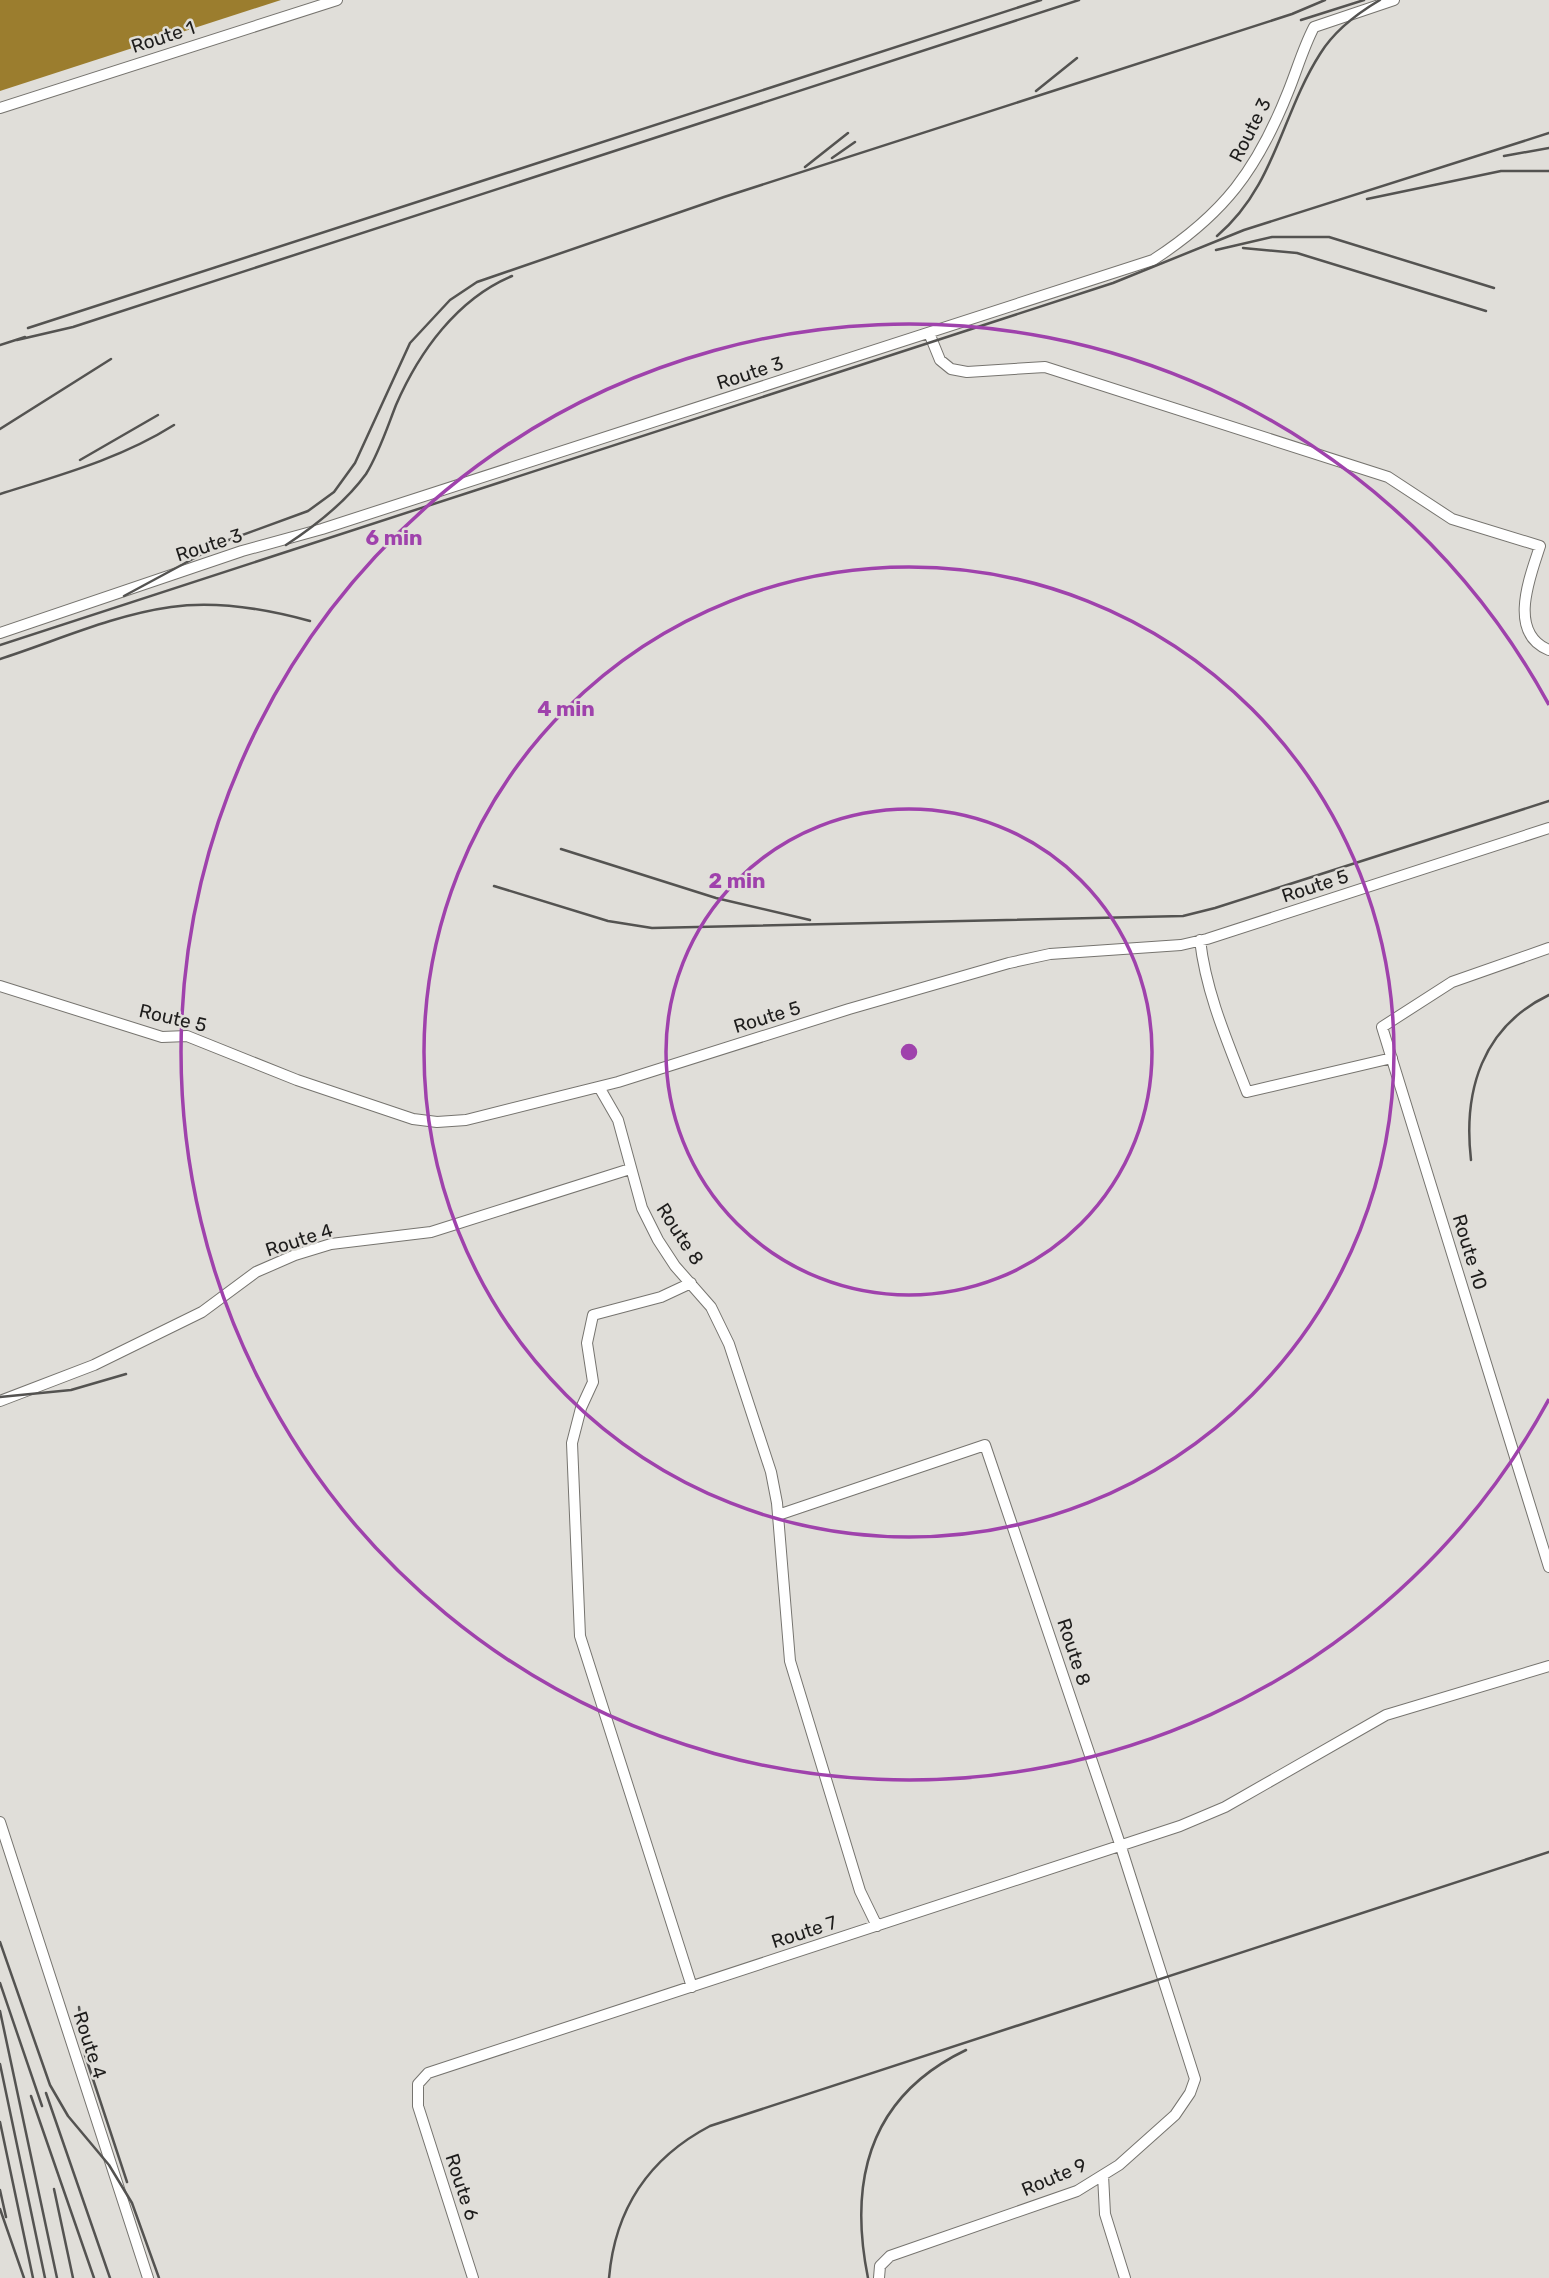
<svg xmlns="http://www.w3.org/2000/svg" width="1549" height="2278" viewBox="0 0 1549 2278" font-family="Rubik,sans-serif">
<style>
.water{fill:#9b7d2e}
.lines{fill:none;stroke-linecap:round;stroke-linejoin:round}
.minor-casing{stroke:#76746f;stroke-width:12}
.minor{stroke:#fff;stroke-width:10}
.rail{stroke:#545351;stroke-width:2.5}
.ring{fill:none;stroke:#9f42ac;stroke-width:3.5}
.labels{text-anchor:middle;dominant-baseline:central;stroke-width:5;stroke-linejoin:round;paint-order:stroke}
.street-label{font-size:19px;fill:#1e1d1c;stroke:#e0ded9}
.centre{fill:#9f42ac;stroke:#e0ded9;stroke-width:3.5}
.ring-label{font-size:21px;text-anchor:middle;font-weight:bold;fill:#9f42ac;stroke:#e0ded9;stroke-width:5;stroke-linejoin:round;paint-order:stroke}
</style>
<rect width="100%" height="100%" fill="#e0ded9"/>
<!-- water -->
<path class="water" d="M0 0H281L0 91Z"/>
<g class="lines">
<defs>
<path id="minor" d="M0 108 337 0
M929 333 940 360 951 369 967 372 1045 367 1388 477 1452 519 1540 546C1530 577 1507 633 1549 650
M0 633 242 551 322 529 1153 260C1224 214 1257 170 1288 92 1297 70 1303 48 1314 27L1394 0
M1200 940C1206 993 1228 1043 1247 1092L1392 1058
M1549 948 1452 982 1382 1027 1549 1567
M0 986 162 1037 187 1036 297 1080 413 1119 437 1122 466 1120 618 1082 849 1009 1009 963 1050 954 1181 945 1207 939 1549 828
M599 1087 618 1120 642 1208 658 1240 675 1266 711 1307 729 1344 771 1472 777 1503 790 1661 860 1891 877 1926
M691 1283 661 1297 593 1315 587 1343 593 1382 581 1408 572 1443 580 1636 692 1987
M0 1401 94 1365 202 1312 256 1272 295 1255 331 1244 431 1232 630 1169
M778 1515 985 1445 1121 1847 1195 2079 1190 2093 1175 2115 1119 2165 1077 2191 890 2256 880 2266 879 2278
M0 1822 148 2278
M1103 2175 1105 2214 1125 2278
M473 2278 418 2106V2084L428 2073 1180 1826 1225 1807 1386 1715 1549 1666"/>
</defs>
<!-- minor casing -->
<use href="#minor" class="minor-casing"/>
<!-- minor -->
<use href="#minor" class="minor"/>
<!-- rail -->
<path class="rail" d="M1301 20 1364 0
M1036 91 1077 58
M1504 156 1549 148
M832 158 855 142
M805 167 848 133
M1367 199 1501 171H1549
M1217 236C1275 187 1281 115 1320 54 1334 31 1358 13 1380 0
M1243 248 1297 253 1486 311
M1216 250 1272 237H1329L1494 288
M28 328 1041 0
M17 340 73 327 1079 0
M0 345 25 337
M0 429 111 359
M80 460 158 415
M0 494C60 475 120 459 174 425
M286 545C315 526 345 503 366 474 379 453 387 428 396 405 419 352 457 299 512 276
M124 596 226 541 308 511 334 492 355 463 410 343 450 300 477 282 724 197 1292 14 1325 0
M0 645 1113 283 1244 230 1549 133
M0 659C56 641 113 615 171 607 217 600 266 609 310 621
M561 849 716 898 810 920
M494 886 608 921 652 928 1183 916 1215 908 1549 801
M1471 1160C1463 1091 1482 1027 1549 995
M0 1397 71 1390 126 1374
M0 1942 50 2085 68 2116 109 2165 132 2203 159 2278
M0 1983 42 2106
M79 2007 85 2055 127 2182
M0 2011 57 2278
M0 2064 45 2278
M46 2093 110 2278
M31 2096 94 2278
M0 2122 33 2278
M54 2189 73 2278
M0 2190 6 2217
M0 2209 24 2278
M609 2278C615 2209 649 2158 710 2126L1549 1852
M868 2278C848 2179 870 2096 966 2050"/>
</g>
<!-- distance rings -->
<g class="ring">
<circle cx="909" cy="1052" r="243"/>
<circle cx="909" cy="1052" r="485"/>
<path d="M1549 1399A728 728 0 1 1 1549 705"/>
</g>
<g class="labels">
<!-- street labels -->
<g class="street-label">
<text transform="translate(163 37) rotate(-18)">Route 1</text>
<text transform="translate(1250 130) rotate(-63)">Route 3</text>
<text transform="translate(750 373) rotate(-18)">Route 3</text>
<text transform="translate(209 545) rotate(-18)">Route 3</text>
<text transform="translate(1315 886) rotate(-18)">Route 5</text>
<text transform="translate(767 1017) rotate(-17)">Route 5</text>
<text transform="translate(173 1018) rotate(13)">Route 5</text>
<text transform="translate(680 1234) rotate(57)">Route 8</text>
<text transform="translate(299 1240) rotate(-18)">Route 4</text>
<text transform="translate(1470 1252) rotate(73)">Route 10</text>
<text transform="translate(1074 1652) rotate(72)">Route 8</text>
<text transform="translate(804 1932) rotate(-18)">Route 7</text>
<text transform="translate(90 2045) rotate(72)">Route 4</text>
<text transform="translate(1054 2177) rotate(-23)">Route 9</text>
<text transform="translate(462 2187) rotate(72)">Route 6</text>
</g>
</g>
<circle cx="909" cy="1052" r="10" class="centre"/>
<g class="ring-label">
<text x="394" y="545">6 min</text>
<text x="566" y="716">4 min</text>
<text x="737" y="888">2 min</text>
</g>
</svg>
